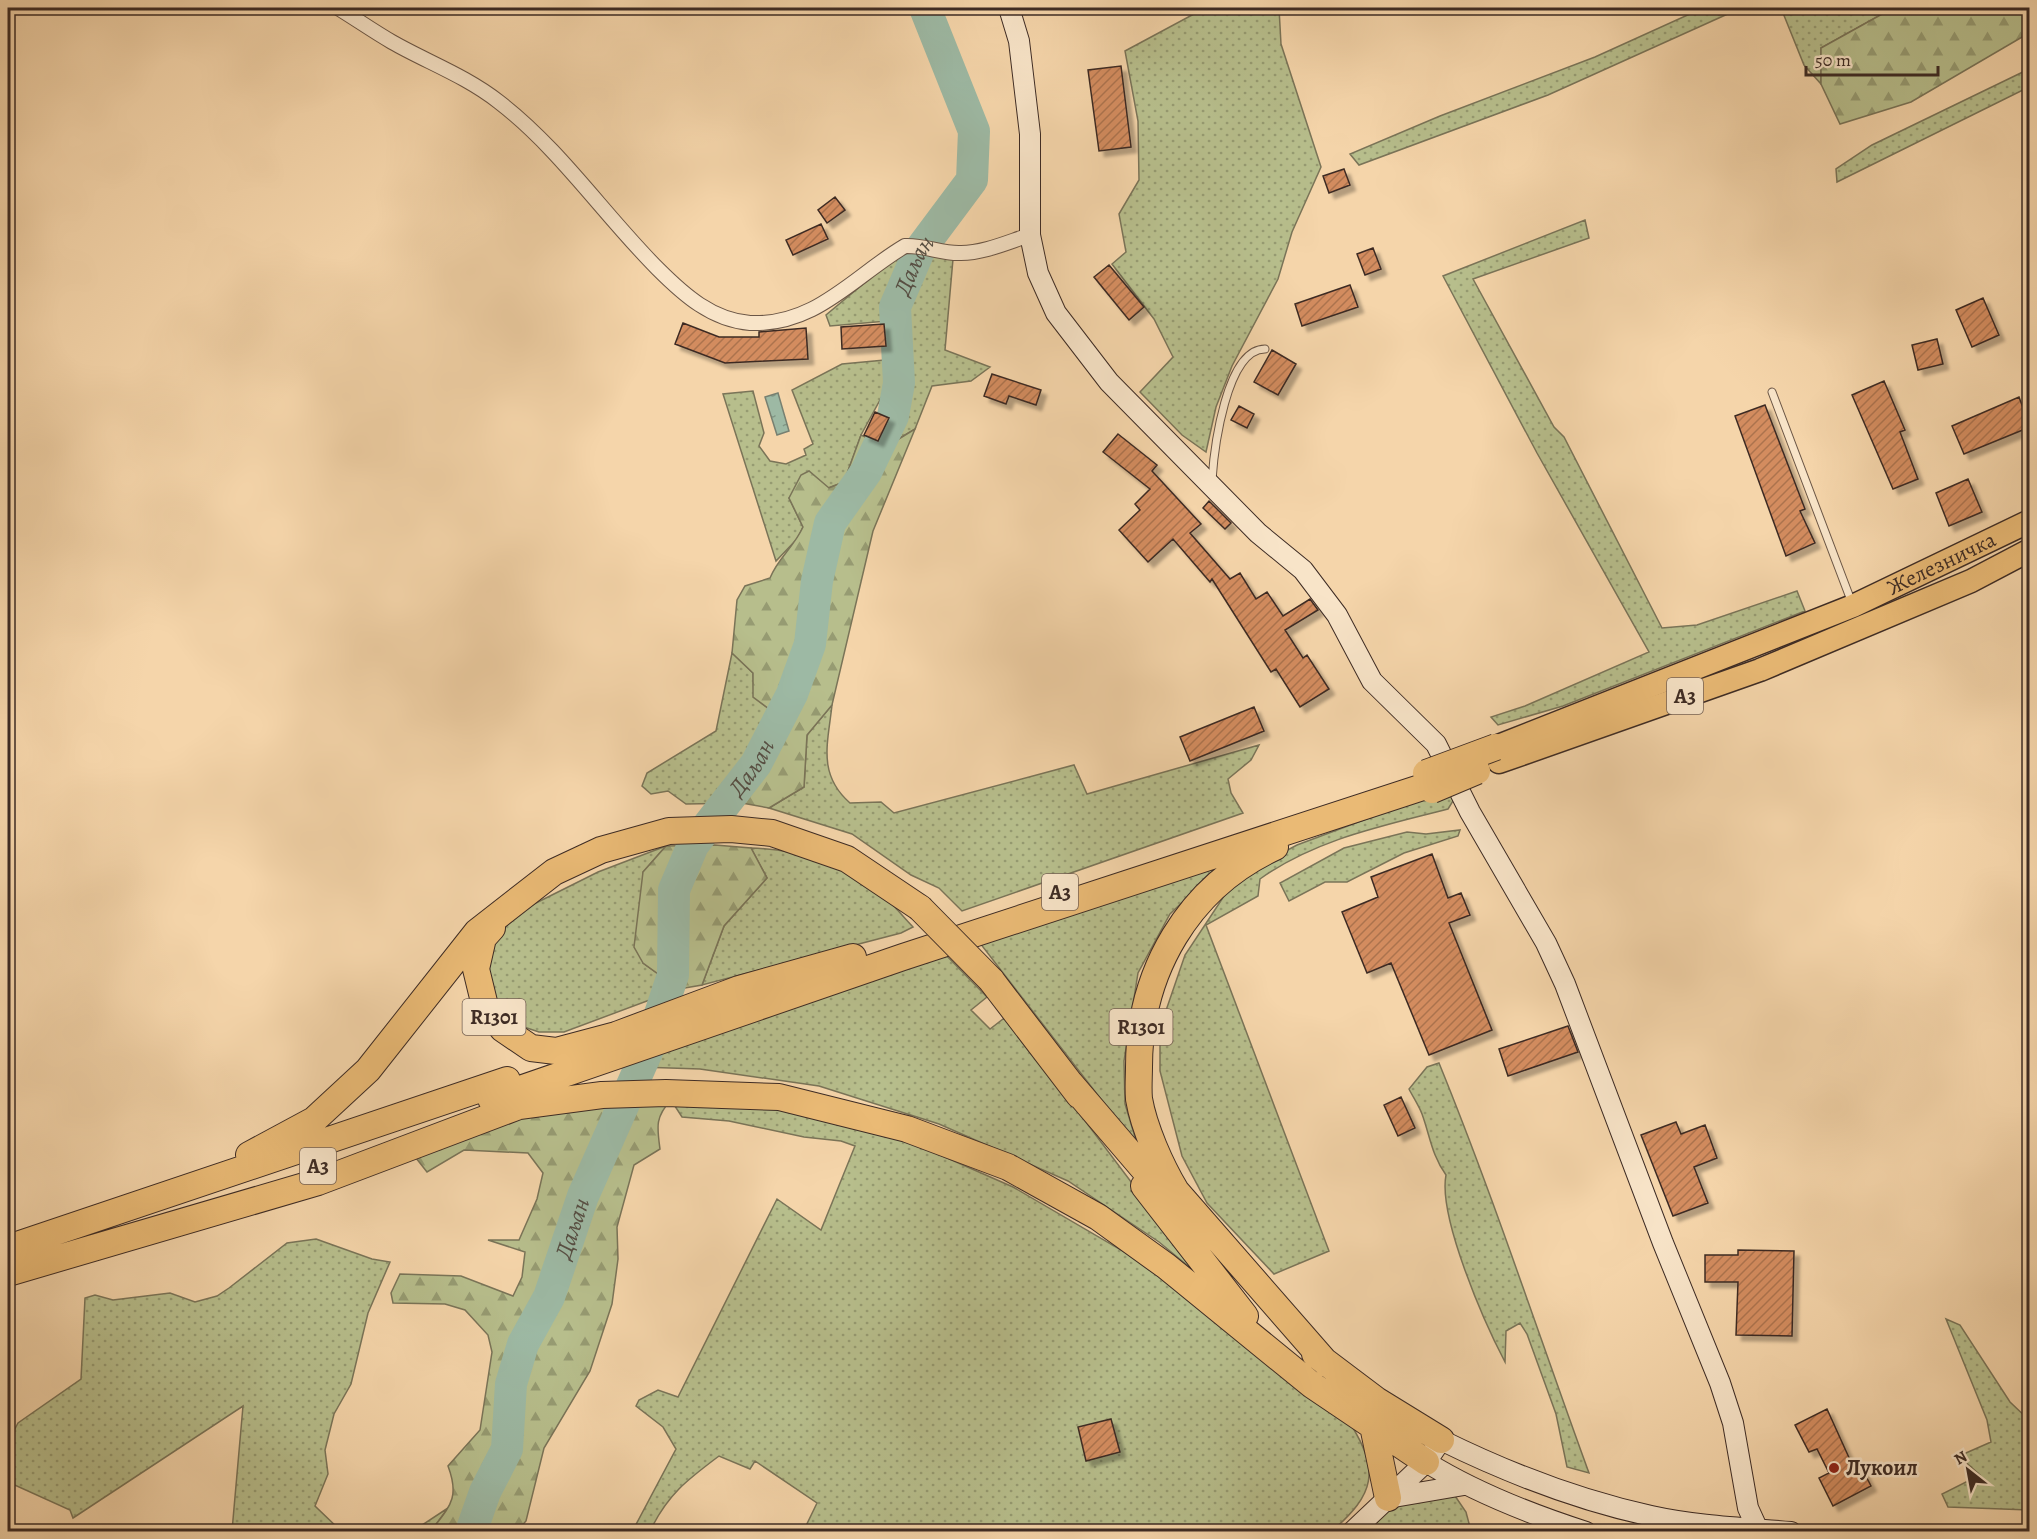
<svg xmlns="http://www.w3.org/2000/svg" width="2037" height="1539" viewBox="0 0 2037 1539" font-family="Alegreya,serif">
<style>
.grass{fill:url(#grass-dots);stroke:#7a7458;stroke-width:1.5}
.forest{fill:url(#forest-firs);stroke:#7a7458;stroke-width:1.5}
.water{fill:url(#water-ripples);stroke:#778071;stroke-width:1.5}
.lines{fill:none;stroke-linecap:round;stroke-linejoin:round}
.river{stroke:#9db9a4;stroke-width:32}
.building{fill:url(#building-hatch);stroke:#3d2b24;stroke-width:1.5;filter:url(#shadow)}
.lane-casing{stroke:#6b5646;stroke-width:9}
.street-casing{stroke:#6b5646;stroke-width:16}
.secondary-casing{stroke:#3d2b24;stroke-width:22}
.primary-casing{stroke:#3d2b24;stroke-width:25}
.highway-casing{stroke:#3d2b24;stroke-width:28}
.lane{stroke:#f8e4c8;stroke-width:7}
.street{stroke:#f8e4c8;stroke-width:14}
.secondary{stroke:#f8e4c8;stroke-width:20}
.primary{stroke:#eaba75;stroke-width:22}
.highway{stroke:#eaba75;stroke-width:26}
.highway-bridge-casing{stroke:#3d2b24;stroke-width:28;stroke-linecap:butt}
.highway-bridge{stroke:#eaba75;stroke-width:26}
.poi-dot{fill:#8f2418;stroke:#f8e4c8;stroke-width:2}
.labels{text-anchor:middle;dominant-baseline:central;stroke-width:5;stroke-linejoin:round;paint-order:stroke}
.shield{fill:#f8e4c8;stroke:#756255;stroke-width:1.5}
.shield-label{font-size:21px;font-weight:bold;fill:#3d2b24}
.street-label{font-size:22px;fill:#3d2b24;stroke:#f8e4c8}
.poi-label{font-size:22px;font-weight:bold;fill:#3d2b24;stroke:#f8e4c8;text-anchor:start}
.water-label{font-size:24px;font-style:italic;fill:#554e44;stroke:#f8e4c8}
</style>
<defs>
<pattern id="grass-dots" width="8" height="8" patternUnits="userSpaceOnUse" patternTransform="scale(1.5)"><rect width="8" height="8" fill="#b7be8c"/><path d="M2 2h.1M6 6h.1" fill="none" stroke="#969b72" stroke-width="1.8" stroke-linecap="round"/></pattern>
<pattern id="forest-firs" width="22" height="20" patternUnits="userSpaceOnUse" patternTransform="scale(1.5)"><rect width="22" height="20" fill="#b7be8c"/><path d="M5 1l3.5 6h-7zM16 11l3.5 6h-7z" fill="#969b72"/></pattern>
<pattern id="water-ripples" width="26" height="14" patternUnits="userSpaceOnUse" patternTransform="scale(1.5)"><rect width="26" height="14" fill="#9db9a4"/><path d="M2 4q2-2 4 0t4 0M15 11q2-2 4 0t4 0" fill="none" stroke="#819785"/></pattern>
<pattern id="building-hatch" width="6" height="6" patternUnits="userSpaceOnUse" patternTransform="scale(1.5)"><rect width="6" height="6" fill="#d38c5f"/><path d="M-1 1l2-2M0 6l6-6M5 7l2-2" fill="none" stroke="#ac734e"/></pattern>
<filter id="shadow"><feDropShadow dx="5.5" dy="5.5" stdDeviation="1.5" flood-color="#0004"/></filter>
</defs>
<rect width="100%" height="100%" fill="#f5d5aa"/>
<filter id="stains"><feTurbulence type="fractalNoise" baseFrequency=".00333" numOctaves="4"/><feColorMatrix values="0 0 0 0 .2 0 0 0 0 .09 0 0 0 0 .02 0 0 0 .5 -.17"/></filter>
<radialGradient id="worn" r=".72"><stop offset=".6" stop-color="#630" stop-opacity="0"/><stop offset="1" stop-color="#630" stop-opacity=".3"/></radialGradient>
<!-- grass -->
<path class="grass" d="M1205 8H1279L1281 44 1321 167 1292 232 1278 279 1232 366 1216 407 1206 452 1182 435 1140 392 1173 357 1154 319 1112 264 1126 252 1119 214 1139 180 1138 121 1125 51Z
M1703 8H1741L1548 95 1359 165 1350 154 1440 116 1595 57Z
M1781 8H1893L1821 48V84L1804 65Z
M2029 69V87L1837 182 1836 169 1872 145Z
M1585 220 1589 238 1473 279 1554 427 1564 437 1662 628 1697 625 1797 591 1805 611 1563 706 1498 725 1491 717 1525 706 1649 652 1537 453 1443 276Z
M911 250 953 259 945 350 990 367 971 381 932 386 915 429 885 447 896 423 903 396 886 389 861 435 844 482 828 488 809 472 789 498 803 527 797 539 776 561 723 394 753 391 764 433 759 446 770 461 786 464 806 455 804 449 813 444 792 390 842 364 885 360 890 356 887 321 830 326 826 315 898 255Z
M732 653 753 673 754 697 769 709 750 756 728 789 742 803 686 804 668 791 651 794 642 786 647 773 716 731Z
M832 705C828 743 817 774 850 803L881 802 894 813 1074 765 1087 794 1259 745 1251 760 1228 779 1231 793 1243 813 962 911 939 888 911 875 852 834 769 808 804 787 807 735Z
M1449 788 1453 801 1448 809C1383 826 1316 839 1260 879L1258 896 1206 925 1329 1251 1274 1274 1207 1203 1182 1156 1160 1071V1028L1185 955 1226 893 1267 861 1297 845Z
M1460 830 1458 836 1404 853 1347 882H1325L1289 901 1280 883 1344 848 1407 832 1426 834Z
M666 846 643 872V963L679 989 564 1032H539L518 1025 496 1002 486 960 504 928 528 907 598 872Z
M751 848C797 849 849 865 884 896 894 905 903 917 913 927L901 933 702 985 724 926 767 878Z
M1231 856 1170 914 1138 973 1124 1061 1125 1104 1138 1147 976 938Z
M941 950 987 997 971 1010 990 1029 1003 1019 1009 1020 1205 1280 1159 1242 1068 1181 939 1124 819 1086 700 1069 610 1066Z
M1439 1063C1494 1198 1539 1336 1589 1473L1567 1467 1556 1414 1527 1334 1520 1323 1506 1331 1505 1362C1484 1322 1438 1217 1446 1175 1432 1156 1430 1136 1422 1114 1419 1106 1413 1097 1409 1089L1427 1067Z
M671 1100 740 1102 824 1116 913 1143 1013 1187 1152 1268 1350 1423C1380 1471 1375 1494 1332 1531L872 1532 864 1529 863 1532H803L817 1503 755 1461 750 1469 719 1456C687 1480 668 1494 650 1531L632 1532 676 1449 663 1427 636 1406 639 1400 658 1390 678 1397 777 1199 821 1230 855 1146 841 1141 804 1137 729 1121 682 1117Z
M316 1239 372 1259 390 1262 368 1313 351 1384 334 1414 325 1450 328 1474 315 1506 341 1531H232L243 1406 73 1518 70 1510 8 1482V1442L18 1423 81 1379 85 1298 95 1295 113 1300 170 1293 195 1302 217 1296 229 1288 287 1243Z
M1946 1319 1960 1325 2010 1402 2029 1420V1510L1948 1507 1942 1494 1980 1475 1959 1456 1991 1442 1987 1420Z
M1453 1493 1466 1512 1471 1531H1373L1371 1526 1393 1504Z
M448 1508 431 1531H413Z"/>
<!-- forest -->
<path class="forest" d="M1893 8H2029V33L1911 102 1840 124 1821 84V48Z
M915 429 873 531 832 705 807 735 804 787 769 808 742 803 728 790 750 756 769 709 753 697V673L732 653 737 600 745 586 770 578C778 558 794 547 803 527L789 498 801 475 809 471 829 488 844 482 861 435 886 447Z
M715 845 751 848 767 878 724 926 702 985 679 989 643 963 634 947 643 872 666 846Z
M671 1100C655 1117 657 1127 660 1149L634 1165 617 1227 618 1259 612 1304 590 1371 544 1448 526 1521 517 1531H431C450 1506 460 1498 448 1466L480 1430 492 1352 488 1335 465 1310 445 1304 393 1303 391 1293 400 1274 461 1276 513 1296 522 1277 525 1252 488 1240H519L537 1199 543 1173 528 1153 464 1150 427 1172 416 1158 536 1108Z"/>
<!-- water -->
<path class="water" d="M778 393 789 431 777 435 765 397Z"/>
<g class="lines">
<!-- river -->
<path class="river" id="s1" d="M471 1532 485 1492 507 1449 511 1384 523 1344 549 1297 583 1196 649 1047 673 975 674 890 693 845 756 764 792 694 810 644 817 581 830 523 866 472 893 416 899 383 895 307 919 251 972 180 974 131 925 8"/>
</g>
<!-- building -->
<path class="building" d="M1121 66 1131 147 1099 151 1088 70Z
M1344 169 1350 185 1329 193 1323 176Z
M835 197 845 210 827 223 818 210Z
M821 224 828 239 793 255 786 240Z
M1373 248 1381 269 1365 275 1357 254Z
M1109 265 1144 307 1129 320 1094 277Z
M1350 285 1358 307 1302 326 1295 304Z
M1983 298 1999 335 1972 347 1956 310Z
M683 323 719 337H759V332L806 328 808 359 725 363 675 344Z
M884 324 886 346 842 349 841 327Z
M1937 339 1943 364 1918 370 1912 345Z
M1272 350 1296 364 1278 395 1254 382Z
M992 374 1041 390 1036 405 1009 396 1006 404 984 396Z
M1884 381 1905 430 1900 432 1918 479 1893 489 1852 395Z
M2019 397 2030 427 1964 454 1952 426Z
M1765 405 1805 509 1800 511 1815 543 1786 556 1735 416Z
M1239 406 1254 414 1247 428 1231 420Z
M875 412 889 418 878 441 864 435Z
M1118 434 1157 465 1152 471 1201 524 1190 533 1230 579 1240 573 1256 599 1267 592 1283 616 1310 599 1318 610 1285 630 1303 658 1307 655 1329 689 1300 707 1276 669 1271 672 1212 579 1210 582 1173 539 1148 562 1119 530 1140 510 1135 504 1150 489 1103 452Z
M1968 479 1982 512 1949 526 1936 493Z
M1209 501 1231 523 1225 529 1203 508Z
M1254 707 1264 731 1190 761 1180 737Z
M1432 854 1448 898 1461 893 1470 915 1449 923 1492 1030 1429 1055 1391 963 1367 973 1342 912 1378 897 1371 877Z
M1568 1026 1578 1052 1508 1076 1499 1049Z
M1401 1097 1415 1128 1398 1136 1384 1105Z
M1676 1122 1681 1134 1705 1125 1717 1158 1694 1167 1708 1203 1673 1216 1641 1135Z
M1738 1250 1794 1251 1792 1336 1736 1335 1738 1282H1705V1255H1738Z
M1827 1409 1851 1462 1857 1459 1871 1486 1833 1506 1819 1478 1829 1473 1817 1449 1809 1452 1795 1425Z
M1111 1419 1120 1452 1086 1461 1078 1427Z"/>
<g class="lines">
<defs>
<path id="lane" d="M1772 392 1852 603
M1212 480C1214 450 1226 349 1265 349"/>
<path id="street" d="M338 8C356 19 373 31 392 42 427 62 466 76 499 102 560 149 604 215 658 269 684 295 712 320 750 323 816 326 854 276 905 246 925 245 942 254 961 253 984 253 1008 242 1030 235"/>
<path id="secondary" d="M1009 8 1019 41 1030 134V235L1038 273 1056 313 1109 382 1258 533 1303 570 1337 615 1372 681 1436 744 1470 812 1546 943 1565 984 1663 1243 1720 1383 1733 1423 1748 1508 1759 1532
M1426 1462C1476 1493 1530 1514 1586 1532
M1388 1498 1464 1485
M1352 1532 1426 1462 1441 1440C1508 1473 1577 1500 1651 1516 1696 1526 1745 1528 1791 1532"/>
<g id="primary">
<path id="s2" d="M1496 747 1853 606 2030 521"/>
<path d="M1499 762 1760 670 1971 581 2030 550"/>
</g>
<path id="highway" d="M1275 847C1188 887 1139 972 1139 1067 1139 1077 1138 1088 1139 1099 1144 1128 1161 1166 1176 1191L1327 1364
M492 928 483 938 476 969 485 1006 503 1029 531 1048 556 1051 616 1035 739 989 853 957
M991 980 1079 1095
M1070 1083 1165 1194
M491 1099 903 957 1429 785
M249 1155 314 1120 368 1070 477 932 554 872 601 850 669 831 731 829 772 833 847 859 920 908
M1144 1186 1245 1316
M8 1248 507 1080
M8 1273 318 1182 519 1106 602 1095 666 1093 779 1097 907 1129 1008 1167 1098 1217 1166 1266 1312 1385 1426 1462
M1315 1354 1376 1400 1441 1440
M1373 1426 1388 1498"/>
</defs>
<!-- lane casing -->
<use href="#lane" class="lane-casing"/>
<!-- street casing -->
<use href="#street" class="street-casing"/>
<!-- secondary casing -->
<use href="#secondary" class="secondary-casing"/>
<!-- primary casing -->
<use href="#primary" class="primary-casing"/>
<!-- highway casing -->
<use href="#highway" class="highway-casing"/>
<!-- lane -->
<use href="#lane" class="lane"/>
<!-- street -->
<use href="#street" class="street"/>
<!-- secondary -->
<use href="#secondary" class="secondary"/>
<!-- primary -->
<use href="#primary" class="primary"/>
<!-- highway -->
<use href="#highway" class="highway"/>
<defs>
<path id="highway-bridge" d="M1426 773 1496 747
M1432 790 1477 771
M920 908 991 980"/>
</defs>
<!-- highway-bridge casing -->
<use href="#highway-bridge" class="highway-bridge-casing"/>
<!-- highway-bridge -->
<use href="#highway-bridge" class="highway-bridge"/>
</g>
<!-- markers -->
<circle class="poi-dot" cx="1834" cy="1468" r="6"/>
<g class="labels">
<!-- shield labels -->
<g class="shield">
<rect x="1667" y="678" width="36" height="36" rx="4.5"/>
<rect x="1042" y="874" width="36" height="36" rx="4.5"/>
<rect x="462.5" y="999" width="63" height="36" rx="4.5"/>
<rect x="1109.5" y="1009" width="63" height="36" rx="4.5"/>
<rect x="300" y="1148" width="36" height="36" rx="4.5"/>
</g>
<g class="shield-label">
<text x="1685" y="696">A3</text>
<text x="1060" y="892">A3</text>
<text x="494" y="1017">R1301</text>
<text x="1141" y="1027">R1301</text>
<text x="318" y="1166">A3</text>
</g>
<!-- street labels -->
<g class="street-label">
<text stroke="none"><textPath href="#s2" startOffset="482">Железничка</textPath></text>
</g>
<!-- poi labels -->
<g class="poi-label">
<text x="1846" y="1468">Лукоил</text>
</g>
<!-- water labels -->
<g class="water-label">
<text stroke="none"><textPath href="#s1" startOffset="1368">Даљан</textPath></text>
<text stroke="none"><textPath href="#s1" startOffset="828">Даљан</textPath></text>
<text stroke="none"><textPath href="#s1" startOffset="324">Даљан</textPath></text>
</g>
</g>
<!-- margin -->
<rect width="2037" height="1539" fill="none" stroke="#f5d5aa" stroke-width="30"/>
<rect x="9" y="9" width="2019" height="1521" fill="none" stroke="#3d2b24" stroke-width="3"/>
<rect x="15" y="15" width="2007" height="1509" fill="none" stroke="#3d2b24" stroke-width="1.5"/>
<!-- north arrow -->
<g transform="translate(1968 1470) rotate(329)" stroke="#f8e4c8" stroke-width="4.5" paint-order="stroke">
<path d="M0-4.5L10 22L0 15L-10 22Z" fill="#3d2b24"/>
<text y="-9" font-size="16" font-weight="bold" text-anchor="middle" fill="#3d2b24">N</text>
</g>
<!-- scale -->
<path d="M1806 66v9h132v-9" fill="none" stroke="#3d2b24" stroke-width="3"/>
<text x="1815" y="66" font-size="18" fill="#3d2b24" stroke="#f8e4c8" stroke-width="4.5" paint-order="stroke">50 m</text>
<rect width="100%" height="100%" filter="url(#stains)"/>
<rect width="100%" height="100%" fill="url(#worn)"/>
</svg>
